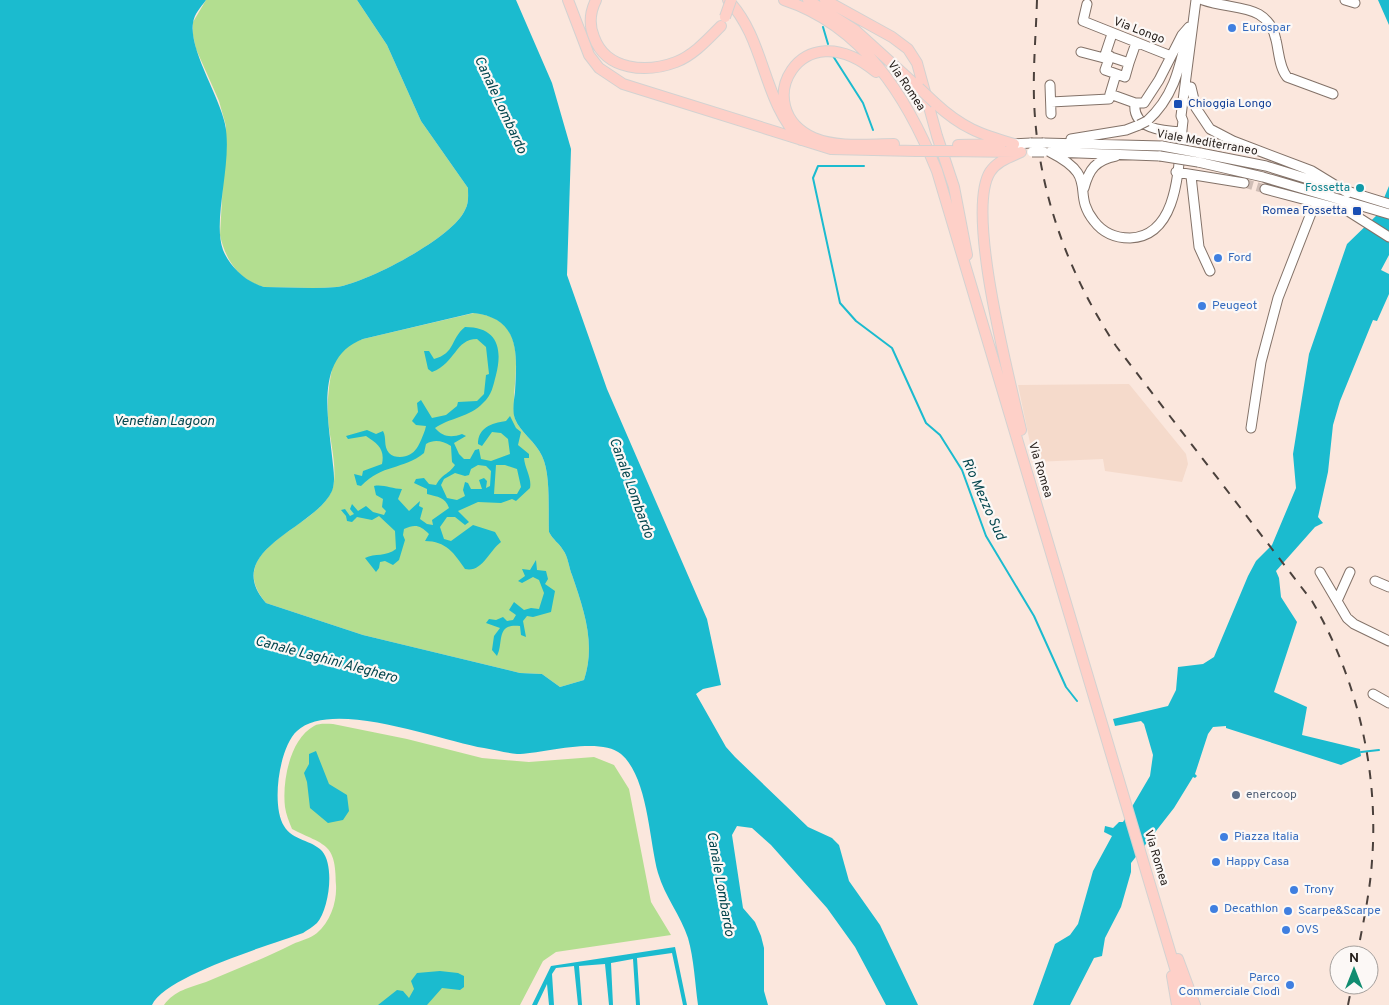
<svg xmlns="http://www.w3.org/2000/svg" width="1389" height="1005" viewBox="0 0 1389 1005" font-family="Overpass,sans-serif">
<style>
.built{fill:#f5dacb}
.green{fill:#b3de90}
.water{fill:#1bbbcf;fill-rule:evenodd}
.lines{fill:none;stroke-linecap:round;stroke-linejoin:round}
.stream{stroke:#1bbbcf;stroke-width:2}
.minor-tunnel{stroke:#d0beb6;stroke-width:9;stroke-dasharray:9 4.5;stroke-linecap:butt}
.minor-casing{stroke:#837268;stroke-width:11}
.major-casing{stroke:#d3d2d1;stroke-width:12}
.minor{stroke:#fff;stroke-width:9}
.major{stroke:#fed0c8;stroke-width:10}
.rail{stroke:#4b413c;stroke-width:2;stroke-dasharray:9 9;stroke-linecap:butt}
.minor-bridge-casing{stroke:#837268;stroke-width:11;stroke-linecap:butt}
.major-bridge-casing{stroke:#d3d2d1;stroke-width:12;stroke-linecap:butt}
.minor-bridge{stroke:#fff;stroke-width:9}
.major-bridge{stroke:#fed0c8;stroke-width:10}
.shop-dot{fill:#3f7fe0;stroke:#fcf8f6;stroke-width:2}
.transit-dot{fill:#1a4fb4;stroke:#fcf8f6;stroke-width:2}
.culture-dot{fill:#0f9aa8;stroke:#fcf8f6;stroke-width:2}
.service-dot{fill:#5c6f8a;stroke:#fcf8f6;stroke-width:2}
.labels{text-anchor:middle;dominant-baseline:central;stroke-width:4.5;stroke-linejoin:round;paint-order:stroke}
.shop-label{font-size:12px;fill:#366cbe;stroke:#fcf8f6;text-anchor:start}
.street-label{font-size:12px;fill:#231c18;stroke:#fcf8f6}
.transit-label{font-size:12px;fill:#164399;stroke:#fcf8f6;text-anchor:start}
.culture-label{font-size:12px;fill:#0d838f;stroke:#fcf8f6;text-anchor:end}
.service-label{font-size:12px;fill:#4e5e75;stroke:#fcf8f6;text-anchor:start}
.water-label{font-size:14px;font-style:italic;fill:#04464e;stroke:#fcf8f6}
</style>
<rect width="100%" height="100%" fill="#fbe7dd"/>
<!-- built -->
<path class="built" d="M1129 384 1186 454 1188 464 1182 482 1105 471 1103 459 1034 462 1018 385Z"/>
<!-- green -->
<path class="green" d="M0 0H195L184 21 191 61 214 112 220 143 213 240 223 267 255 291 345 290 316 316 270 342H342L336 358 350 344 363 339 474 313C523 318 517 358 514 396 514 403 513 412 515 419 520 432 536 442 542 456 551 474 548 511 549 532 553 540 559 543 563 550 568 556 569 568 572 575 584 610 596 644 584 680L560 687 542 674 520 673 363 635 266 603C220 548 317 529 332 490 339 472 329 437 328 418 327 400 329 381 333 365L325 384 322 438 326 482 311 505 259 547 248 561 249 590 261 602 202 584 0 505Z
M206 0H357L387 45 421 121 468 188C468 196 469 203 465 210 453 238 366 283 337 287 313 289 288 287 264 287 239 281 225 259 220 235L226 126 219 101 196 49 193 35V22Z
M333 724 407 739 482 758 529 762 594 757 614 765 629 789 651 902 671 935 556 952 543 961 520 1005H164C175 990 189 988 206 982 235 970 265 958 293 944 300 941 311 938 317 933 331 921 337 901 336 885 336 842 325 846 292 829 289 822 286 814 285 807 282 781 290 739 314 726 319 723 327 724 333 724Z"/>
<!-- water -->
<path class="water" d="M0 0H206C201 7 194 14 193 23 189 50 219 95 225 124 233 162 212 220 223 250 230 267 246 282 264 287 288 287 313 289 337 287 366 283 453 238 465 210 469 203 468 196 468 188L421 121 387 45 357 0H516L552 83 571 149 567 275 607 389 707 619 721 685 703 689 696 694 726 747 735 757 808 827 832 838 839 845 849 881 880 925 918 1005H886L855 947 827 908 771 845 752 828 737 826 732 835 743 908 755 922 761 936 764 948V991L768 1005H698C695 983 694 959 688 938 681 916 665 897 658 873 649 840 648 777 621 754 599 736 542 754 517 754 507 753 495 750 484 748 441 741 332 698 297 731 279 747 271 806 284 826 293 841 312 840 322 851 335 866 329 909 317 923 313 927 307 930 303 933 270 945 165 976 152 1005H0ZM473 313C521 318 517 355 515 392 514 400 512 411 515 419 520 432 536 442 542 456 551 474 548 511 549 532 553 540 559 543 563 550 568 556 569 568 572 575 584 610 596 644 584 680L560 687 542 674 520 673 363 635 266 603C220 550 315 529 332 491 336 481 333 467 332 456 328 415 315 357 363 339Z
M1378 0H1389V25Z
M1389 186V255L1381 270 1389 274V294L1377 321 1373 320 1340 401 1333 425 1328 472 1318 517 1323 523 1315 527 1276 571 1279 578 1281 597 1297 622 1274 692 1307 707 1302 735 1360 749 1361 756 1341 765 1226 728V726L1213 727 1208 734 1195 774 1197 776 1195 778 1193 777 1174 808 1131 863V872L1121 907 1105 938 1102 956 1094 958 1070 1005H1033L1055 944 1070 935 1078 924 1093 871 1112 836 1104 832 1105 826 1113 828 1119 822H1123L1150 776 1153 755 1144 724 1141 721 1115 726 1113 719 1168 706 1176 690 1178 667 1203 664 1214 657 1248 576 1256 561 1272 545 1296 488 1293 454 1309 354 1347 244 1377 215Z
M465 327C497 327 503 348 496 375 493 386 492 395 483 403 470 417 449 418 435 428 443 437 451 438 462 434L466 436 454 443 459 454 464 459H470L475 450 479 449 481 459 491 461 510 454 508 439 501 433 492 432 482 446 478 444C478 428 491 423 506 421L510 416 516 428 521 432 518 445 529 454V458H524C525 469 532 478 530 488L516 501 512 499 501 503 478 502 458 511 469 522 465 525 455 517H447L440 527 444 539 451 541 473 525 495 532 501 542C489 551 482 573 465 569 454 553 446 541 425 541L429 534C420 525 415 524 404 529L403 535 405 540 399 560 393 565 385 561 380 562 379 568 376 572 365 558C375 553 386 557 396 549L395 531 379 516 372 520 357 517 352 522 347 521 346 516 341 510 345 509 350 516 354 514 350 509 352 504 358 511 366 506 373 512 384 515 386 511 382 507 383 499 376 495 374 486C383 484 392 489 402 489L398 499 409 511 420 501 419 506 423 508 420 519 427 524 433 525 432 520 449 508C445 497 438 497 427 494V489L414 483 416 479 424 478 429 484 436 485C443 473 448 475 455 465L452 462 451 446C442 441 435 439 426 444L424 453C403 470 382 464 361 486L357 485 354 474 362 476 363 471 382 464C385 449 378 444 366 436L348 439 346 436 367 430 376 434 383 431C387 438 383 446 389 453 392 456 396 457 400 457 416 457 420 443 425 430L426 426 416 425 412 421 418 412 417 403 421 400 432 418 446 415 457 406 458 402 477 401 484 394 486 375 489 374 486 347 477 339C455 339 456 363 432 372L428 369 424 351H429L434 359C456 353 450 339 465 327ZM478 465 486 466 491 471 490 486 486 488 487 481 484 478 479 480 482 489H471L468 483 465 482 463 490 465 496 457 500 447 498 441 485 444 479 455 473 465 476 469 475 471 469ZM496 465H505L517 469 521 487 517 494H494Z
M536 560 537 570 546 571 548 579 545 584 555 591 551 612 533 617 527 616 523 621 526 637 521 635 520 626C495 623 504 643 497 656L492 650 494 636 500 628 486 623 489 619 496 620 503 617 507 621 513 620 516 615 509 610 514 602 524 610 531 608 539 609 544 593 539 580 533 577 522 583 518 581 525 576 522 569 530 570Z
M316 751 329 784 347 795 349 811 343 820 328 823 310 808 307 782 304 773 309 764V754Z
M675 947 687 1005H683L672 953 637 958 640 1005H636L633 959 611 963 613 1005H609L605 964 579 966 582 1005H578L574 966 556 968 552 974 554 1005H549L547 984 537 1005H532L551 966Z
M440 971 458 973 464 976V987L460 990 442 988 427 1005H378L397 990 403 991 409 998 414 989 411 981 417 973Z"/>
<g class="lines">
<!-- stream -->
<path class="stream" d="M823 27 828 44
M833 56 863 103 873 130
M864 166H818L813 178 840 303 856 321 892 348 926 423 940 435 962 470 986 536 1034 616 1066 687 1077 701
M1361 752 1379 750"/>
<!-- minor-tunnel -->
<path class="minor-tunnel" d="M1244 183 1265 189"/>
<defs>
<path id="minor" d="M1203 0C1234 11 1268 2 1276 40 1279 52 1279 67 1287 77L1333 94
M1345 0 1355 3
M1087 4 1083 21 1171 56
M1112 34 1105 55 1129 63 1136 43
M1081 52 1104 58 1105 55
M1110 56 1105 70 1125 77 1129 63
M1050 85 1051 114
M1191 87 1196 108 1210 129 1233 141 1312 171 1348 193
M1110 94 1116 74
M1051 102 1109 99 1110 94 1135 103H1144L1159 80 1182 35 1189 27
M1135 103C1132 129 1163 131 1182 132
M1147 121C1175 96 1180 65 1188 31
M1071 139 1126 130 1139 125
M1043 143 1162 146
M1014 144 1031 143
M1050 152C1101 178 1070 191 1094 221 1103 233 1116 238 1130 238 1182 236 1178 158 1183 121L1181 116 1196 0
M1052 152 1160 156
M1200 153 1266 166 1389 204
M1198 162 1263 177 1389 214
M1176 172 1244 183
M1191 176 1199 247 1210 271
M1084 188C1089 169 1096 160 1116 156
M1265 189 1348 211 1389 237
M1251 428 1261 362 1278 298 1315 203
M1320 572 1347 618 1354 624 1389 641
M1375 581 1389 587
M1337 601 1350 572
M1373 694 1389 703"/>
<path id="major" d="M568 0 589 55 599 68 623 84 831 149 916 151
M596 0C590 12 589 25 594 37 606 71 647 73 676 62 694 55 708 39 721 26
M728 0C766 40 762 101 801 140
M784 0C863 26 907 97 937 171L1186 1005
M808 0 855 30 919 88
M825 0 892 37 908 49 917 63 937 136 954 187 967 255
M876 72C800 8 748 109 814 138 838 148 869 144 894 144
M935 103C962 128 980 134 1014 144
M958 145 1001 144
M949 151 1016 152
M1021 430C1010 380 965 212 990 172 997 161 1010 157 1021 152
M1178 959 1195 1005
M1172 976 1177 1005"/>
</defs>
<!-- minor casing -->
<use href="#minor" class="minor-casing"/>
<!-- major casing -->
<use href="#major" class="major-casing"/>
<!-- minor -->
<use href="#minor" class="minor"/>
<!-- major -->
<use href="#major" class="major"/>
<!-- rail -->
<path class="rail" d="M1037 0C1036 33 1033 66 1034 99 1037 189 1067 272 1116 346L1312 601C1357 678 1379 771 1372 861 1370 892 1363 924 1357 955
M1348 1005 1352 985"/>
<defs>
<path id="minor-bridge" d="M1139 125 1147 121
M1031 143H1043
M1162 146 1200 153
M1032 152H1044
M1160 156 1198 162"/>
<path id="major-bridge" d="M725 17 731 0
M919 88 935 103
M916 151H949"/>
</defs>
<!-- minor-bridge casing -->
<use href="#minor-bridge" class="minor-bridge-casing"/>
<!-- major-bridge casing -->
<use href="#major-bridge" class="major-bridge-casing"/>
<!-- minor-bridge -->
<use href="#minor-bridge" class="minor-bridge"/>
<!-- major-bridge -->
<use href="#major-bridge" class="major-bridge"/>
</g>
<!-- markers -->
<g class="shop-dot">
<circle cx="1232" cy="28" r="5"/>
<circle cx="1218" cy="258" r="5"/>
<circle cx="1202" cy="306" r="5"/>
<circle cx="1224" cy="837" r="5"/>
<circle cx="1216" cy="862" r="5"/>
<circle cx="1294" cy="890" r="5"/>
<circle cx="1214" cy="909" r="5"/>
<circle cx="1288" cy="911" r="5"/>
<circle cx="1286" cy="930" r="5"/>
<circle cx="1290" cy="985" r="5"/>
</g>
<g class="transit-dot">
<rect x="1173" y="99" width="10" height="10" rx="2.5"/>
<rect x="1352" y="206" width="10" height="10" rx="2.5"/>
</g>
<circle class="culture-dot" cx="1360" cy="188" r="5"/>
<circle class="service-dot" cx="1236" cy="795" r="5"/>
<g class="labels">
<!-- shop labels -->
<g class="shop-label">
<text x="1242" y="28">Eurospar</text>
<text x="1228" y="258">Ford</text>
<text x="1212" y="306">Peugeot</text>
<text x="1234" y="837">Piazza Italia</text>
<text x="1226" y="862">Happy Casa</text>
<text x="1304" y="890">Trony</text>
<text x="1224" y="909">Decathlon</text>
<text x="1298" y="911">Scarpe&amp;Scarpe</text>
<text x="1296" y="930">OVS</text>
<text x="1280" y="978" text-anchor="end">Parco<tspan x="1280" dy="14">Commerciale Clodì</tspan></text>
</g>
<!-- street labels -->
<g class="street-label">
<text transform="translate(1139 31) rotate(21)">Via Longo</text>
<text transform="translate(906 86) rotate(56)">Via Romea</text>
<text transform="translate(1207 143) rotate(10)">Viale Mediterraneo</text>
<text transform="translate(1040 470) rotate(73)">Via Romea</text>
<text transform="translate(1156 858) rotate(73)">Via Romea</text>
</g>
<!-- transit labels -->
<g class="transit-label">
<text x="1188" y="104">Chioggia Longo</text>
<text x="1347" y="211" text-anchor="end">Romea Fossetta</text>
</g>
<!-- culture labels -->
<g class="culture-label">
<text x="1350" y="188">Fossetta</text>
</g>
<!-- service labels -->
<g class="service-label">
<text x="1246" y="795">enercoop</text>
</g>
<!-- water labels -->
<g class="water-label">
<text transform="translate(500 105) rotate(65)">Canale Lombardo</text>
<text x="164" y="421">Venetian Lagoon</text>
<text transform="translate(631 488) rotate(70)">Canale Lombardo</text>
<text transform="translate(983 499) rotate(66)">Rio Mezzo Sud</text>
<text transform="translate(326 660) rotate(15)">Canale Laghini Aleghero</text>
<text transform="translate(720 884) rotate(80)">Canale Lombardo</text>
</g>
</g>
<!-- north arrow -->
<g transform="translate(1354 970)"><circle r="24" fill="#fcf8f6" stroke="#a5a09d"/>
<path d="M0-4L9 19L0 12L-9 19Z" fill="#118c70"/>
<text y="-8" font-size="14" font-weight="bold" text-anchor="middle" fill="#231c18">N</text>
</g>
</svg>
